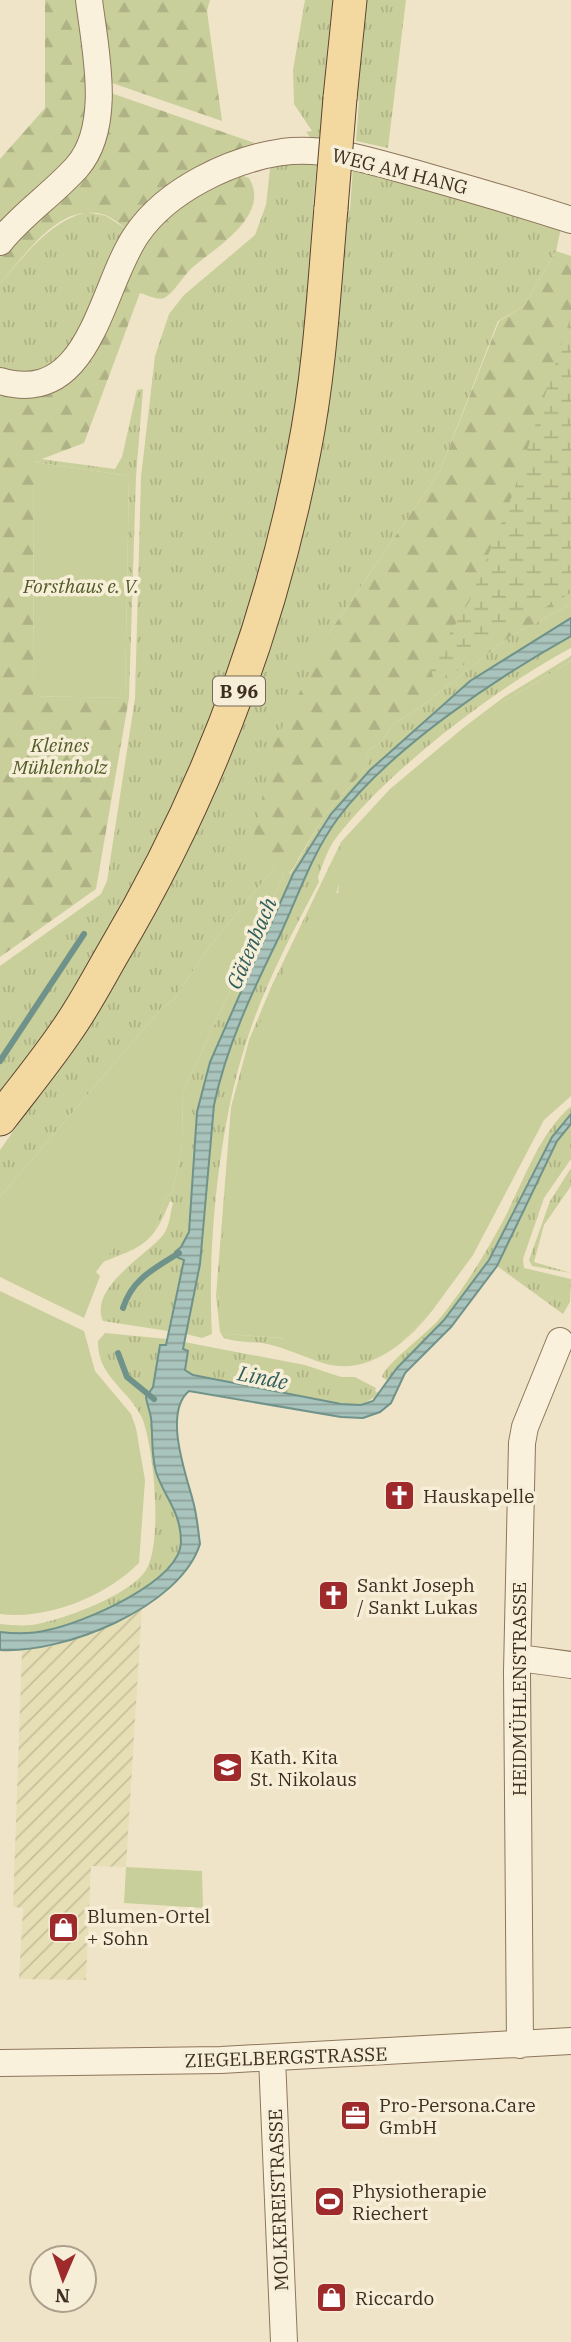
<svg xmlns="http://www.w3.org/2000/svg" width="571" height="2342" viewBox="0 0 571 2342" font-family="'IBM Plex Serif',serif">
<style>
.farmland{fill:url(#farmland-furrows)}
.grass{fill:url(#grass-tufts)}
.forest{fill:url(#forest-firs)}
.wetland{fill:url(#wetland-marsh)}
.garden{fill:#c9cf9b}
.water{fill:url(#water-rules);stroke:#6f938a;stroke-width:2}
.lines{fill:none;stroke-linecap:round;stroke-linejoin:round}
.stream{stroke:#6f938a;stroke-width:6}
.minor-casing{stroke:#8d765c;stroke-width:28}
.major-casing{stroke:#5b4430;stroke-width:35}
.minor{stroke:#faf1dc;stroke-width:26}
.major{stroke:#f3d9a0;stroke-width:33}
.major-bridge-casing{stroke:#5b4430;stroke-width:35;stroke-linecap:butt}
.major-bridge{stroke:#f3d9a0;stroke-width:33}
.labels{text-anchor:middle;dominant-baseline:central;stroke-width:7;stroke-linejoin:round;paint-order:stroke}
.shield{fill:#f7eed8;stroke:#756857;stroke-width:2}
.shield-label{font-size:18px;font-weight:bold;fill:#3d2e20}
.street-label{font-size:19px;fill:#3d2e20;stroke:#f7eed8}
.park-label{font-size:19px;font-style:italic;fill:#4d5a26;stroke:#f7eed8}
.poi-label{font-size:19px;fill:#3d2e20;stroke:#f7eed8;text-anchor:start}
.water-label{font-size:21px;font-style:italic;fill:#2f5d5a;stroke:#f7eed8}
</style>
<defs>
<pattern id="farmland-furrows" width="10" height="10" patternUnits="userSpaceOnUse" patternTransform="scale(1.75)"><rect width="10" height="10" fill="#e6deb5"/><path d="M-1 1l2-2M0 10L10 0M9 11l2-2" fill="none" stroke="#c6bf9b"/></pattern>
<pattern id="grass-tufts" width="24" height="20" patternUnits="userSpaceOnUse" patternTransform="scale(1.75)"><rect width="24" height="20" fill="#c9cf9b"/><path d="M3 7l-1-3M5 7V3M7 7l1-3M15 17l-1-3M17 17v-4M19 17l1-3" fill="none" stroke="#aeb285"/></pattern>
<pattern id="forest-firs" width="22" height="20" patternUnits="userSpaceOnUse" patternTransform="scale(1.75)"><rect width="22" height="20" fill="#c9cf9b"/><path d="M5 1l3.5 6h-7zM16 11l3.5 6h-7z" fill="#aeb285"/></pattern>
<pattern id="wetland-marsh" width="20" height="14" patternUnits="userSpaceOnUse" patternTransform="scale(1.75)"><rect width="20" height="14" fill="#c9cf9b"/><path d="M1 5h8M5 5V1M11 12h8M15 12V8" fill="none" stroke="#aeb285"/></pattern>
<pattern id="water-rules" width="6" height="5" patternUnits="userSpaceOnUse" patternTransform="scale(1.75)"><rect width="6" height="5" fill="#a9c4bc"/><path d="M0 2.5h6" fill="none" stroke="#8ba098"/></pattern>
</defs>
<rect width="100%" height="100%" fill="#f0e4c8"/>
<!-- farmland -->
<path class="farmland" d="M142 1606 126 1867 91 1866 86 1980 19 1979 23 1908 13 1907 22 1650 52 1646 97 1632Z"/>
<!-- grass -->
<path class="grass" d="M305 0H339L319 138 310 137 306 132 312 131 294 104 293 70Z
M363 0H406L388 148 356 141 359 100 353 99Z
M317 163 313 206 319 207 291 443 269 544 232 676 181 798 56 1023 0 1096V966L101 894 107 881 135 698 141 477 155 356 169 314 184 295 255 235 266 205 270 169 274 165Z
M353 167 561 228 556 251 524 306 498 321 440 471 329 633 251 849 275 867 210 946 174 999 160 1010 0 1197V1150L80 1037 253 688 343 209 350 210Z
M87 212 106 216 128 230 75 346 39 375 0 371V283C26 255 48 222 87 212Z
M143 389 136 477 129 698H125L129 476 34 462 41 459 115 469 122 457 137 390Z
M571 604V618L470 681 370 770 331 814 293 874 250 971 197 1112 189 1232 181 1256 184 1260 168 1331 103 1321C88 1288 148 1254 163 1235 170 1226 170 1213 173 1203L170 1201C153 1244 144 1246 103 1262L114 1248 155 1229 165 1199 173 1191 182 1143 183 1092 284 874H290L326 813 366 768 367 752 381 742 393 724 418 709 509 637Z
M571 636V648C496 688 388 770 336 838 328 848 323 864 318 877L319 882C292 933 263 988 246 1043 219 1126 207 1246 212 1334L202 1338 186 1334 200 1264 214 1105C226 1047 253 990 279 937 298 897 311 855 338 818 390 749 496 678 571 636Z
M571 656V661L500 704 339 884 218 1294 223 1329 227 1334 279 1338 293 1342 402 1341 432 1311C407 1343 367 1377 323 1363 304 1357 286 1348 267 1344 252 1341 238 1343 224 1338L220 1332 216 1296 231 1107 249 1040 272 985 341 842 390 789 463 728 504 697Z
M571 1106V1114L552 1137 489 1260 444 1320 388 1381 382 1377C383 1366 430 1331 441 1317 465 1287 485 1254 503 1221 523 1183 538 1135 571 1106Z
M571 1124V1159L544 1198 523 1259 524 1268 571 1279 570 1302 563 1314 497 1266 557 1141Z
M571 1168V1186L544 1225 534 1262 571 1273 532 1266 529 1260 550 1201Z
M105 1333 167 1339 166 1346 160 1345 153 1387 146 1398C147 1405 150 1411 151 1418 153 1436 151 1454 156 1472 165 1497 181 1512 181 1542 180 1582 83 1623 48 1630 32 1634 16 1633 0 1632V1624C10 1625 22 1626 32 1625 60 1621 131 1595 146 1570 163 1543 154 1447 142 1418 129 1389 97 1377 98 1341Z
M184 1342 305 1365 341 1377H355L376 1388 375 1391 380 1394 361 1405 341 1404 192 1375 185 1370 188 1351 183 1349Z"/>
<!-- forest -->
<path class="forest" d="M45 0H77C82 38 99 108 80 143 62 176 27 203 0 229V159L45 108Z
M103 0H210L207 11 222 121 112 83Z
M111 93 263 146 128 230C121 225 113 218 105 215 60 200 26 255 0 283V255L84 169Z
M241 175 249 178C272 216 213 249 192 268 183 276 176 290 166 297 159 302 148 295 140 293L84 443 34 462 33 696 129 698 96 889 0 957V390H46L143 242 168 212 202 190Z
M556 251 571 256V604L509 637 418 709 393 724 381 742 367 752 366 768 326 813 289 874H284L251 850 273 746 329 633 440 471 499 321 524 306Z"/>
<!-- wetland -->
<path class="wetland" d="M571 316V593L502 631 450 677 439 680 433 677 430 666 469 602 512 496Z"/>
<!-- garden -->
<path class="garden" d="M34 462 129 476 125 698 33 696Z
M571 661V1096L544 1120 473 1255 432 1311 402 1341 378 1354H318L280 1338 227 1334 222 1329 218 1294 234 1109 253 1038 310 915 319 897 338 893 339 884 330 879 342 843 389 794 500 704Z
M275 867 284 874 183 1092 182 1143 173 1191 165 1199 155 1229 126 1253 114 1248 96 1272 100 1276 84 1318 0 1277V1197L160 1010 174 999 210 946Z
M0 1291 84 1331 95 1371 131 1414 136 1428 145 1480 139 1563C105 1597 47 1620 0 1614Z
M126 1867 202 1871 203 1908 124 1903Z"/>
<!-- water -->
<path class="water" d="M571 618V636C496 678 390 749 338 818 311 855 298 897 279 937 253 990 226 1047 214 1105L200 1264 183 1349 188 1351 185 1370 193 1375 341 1404 361 1405 373 1401 397 1368 444 1320 489 1260 552 1137 571 1114V1124L557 1141 497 1266 451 1327 405 1373 391 1403 380 1412 363 1418 341 1417 189 1391C163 1413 186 1474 193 1501 197 1515 198 1530 200 1544 180 1608 62 1654 0 1650V1632C16 1634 32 1634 48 1630 83 1623 180 1582 181 1542 181 1511 164 1497 156 1472 151 1454 153 1436 151 1418 150 1411 147 1405 146 1397L153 1387 160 1345H166L184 1260 174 1256 175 1252 181 1247 189 1232 197 1112 210 1062 293 874 331 814 370 770 470 681Z"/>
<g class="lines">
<!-- stream -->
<path class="stream" d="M0 1061 84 934
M123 1308C132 1279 155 1268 179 1253
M118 1353 127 1377 154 1399"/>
<defs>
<path id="minor" d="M0 242C22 214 53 194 77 167 113 126 95 49 89 0
M0 381C91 408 100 287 137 234 167 190 230 160 282 152 328 146 374 162 418 174 469 189 520 203 571 220
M519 1658 571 1665
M520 2045 517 1672 522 1443 525 1427 560 1341
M272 2058 284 2342
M0 2063 221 2060 571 2041"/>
<path id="major" d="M340 98 350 0
M0 1119C22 1090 46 1061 67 1030 84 1006 98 979 113 953 205 798 270 628 304 451 320 371 324 289 331 208"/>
</defs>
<!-- minor casing -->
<use href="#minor" class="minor-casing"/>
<!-- major casing -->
<use href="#major" class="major-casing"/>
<!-- minor -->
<use href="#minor" class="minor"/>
<!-- major -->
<use href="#major" class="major"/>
<defs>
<path id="major-bridge" d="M331 208 340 98"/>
</defs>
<!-- major-bridge casing -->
<use href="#major-bridge" class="major-bridge-casing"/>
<!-- major-bridge -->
<use href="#major-bridge" class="major-bridge"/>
</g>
<!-- icons -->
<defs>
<symbol id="church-square" viewBox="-11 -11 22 22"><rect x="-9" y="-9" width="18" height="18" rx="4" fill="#9e2a2b" stroke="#f7eed8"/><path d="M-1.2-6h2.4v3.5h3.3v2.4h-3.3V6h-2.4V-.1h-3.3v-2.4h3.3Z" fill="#fff"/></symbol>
<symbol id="school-square" viewBox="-11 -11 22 22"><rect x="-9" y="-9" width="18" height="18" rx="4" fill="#9e2a2b" stroke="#f7eed8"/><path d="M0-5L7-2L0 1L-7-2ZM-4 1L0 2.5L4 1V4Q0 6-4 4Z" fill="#fff"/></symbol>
<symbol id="shop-square" viewBox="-11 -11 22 22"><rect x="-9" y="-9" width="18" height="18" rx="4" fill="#9e2a2b" stroke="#f7eed8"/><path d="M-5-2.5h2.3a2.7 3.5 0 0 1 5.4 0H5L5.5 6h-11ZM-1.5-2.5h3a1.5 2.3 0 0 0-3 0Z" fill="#fff"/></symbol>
<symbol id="office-square" viewBox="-11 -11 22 22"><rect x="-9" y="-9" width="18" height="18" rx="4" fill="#9e2a2b" stroke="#f7eed8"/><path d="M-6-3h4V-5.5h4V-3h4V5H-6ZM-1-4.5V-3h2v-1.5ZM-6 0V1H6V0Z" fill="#fff"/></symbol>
<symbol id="stadium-square" viewBox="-11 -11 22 22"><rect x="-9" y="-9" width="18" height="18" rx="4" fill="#9e2a2b" stroke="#f7eed8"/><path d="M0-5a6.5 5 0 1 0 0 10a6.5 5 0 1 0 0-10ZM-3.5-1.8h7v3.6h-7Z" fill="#fff"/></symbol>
</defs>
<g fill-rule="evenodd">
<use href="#church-square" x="382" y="1478" width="35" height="35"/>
<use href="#church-square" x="316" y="1578" width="35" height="35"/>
<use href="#school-square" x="210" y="1750" width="35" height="35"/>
<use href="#shop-square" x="46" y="1910" width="35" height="35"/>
<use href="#office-square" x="338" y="2098" width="35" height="35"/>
<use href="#stadium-square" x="312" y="2184" width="35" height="35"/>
<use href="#shop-square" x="314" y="2280" width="35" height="35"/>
</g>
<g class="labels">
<!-- shield labels -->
<rect class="shield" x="213" y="676.5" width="52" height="29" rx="5"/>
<g class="shield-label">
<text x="239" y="691">B 96</text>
</g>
<!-- street labels -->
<g class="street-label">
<text transform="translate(400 171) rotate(14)">WEG AM HANG</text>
<text transform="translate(519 1689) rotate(-90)">HEIDMÜHLENSTRASSE</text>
<text transform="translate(286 2057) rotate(-2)">ZIEGELBERGSTRASSE</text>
<text transform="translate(278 2200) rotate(-92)">MOLKEREISTRASSE</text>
</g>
<!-- park labels -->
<g class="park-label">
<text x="81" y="586">Forsthaus e. V.</text>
<text x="60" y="745">Kleines<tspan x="60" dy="22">Mühlenholz</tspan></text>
</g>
<!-- poi labels -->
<g class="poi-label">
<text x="423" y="1496">Hauskapelle</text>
<text x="357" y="1585">Sankt Joseph<tspan x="357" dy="22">/ Sankt Lukas</tspan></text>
<text x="250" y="1757">Kath. Kita<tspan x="250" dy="22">St. Nikolaus</tspan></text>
<text x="87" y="1916">Blumen-Ortel<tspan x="87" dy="22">+ Sohn</tspan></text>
<text x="379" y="2105">Pro-Persona.Care<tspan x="379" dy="22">GmbH</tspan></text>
<text x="352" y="2191">Physiotherapie<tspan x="352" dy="22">Riechert</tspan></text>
<text x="355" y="2298">Riccardo</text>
</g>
<!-- water labels -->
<g class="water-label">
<text transform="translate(251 943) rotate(-67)">Gätenbach</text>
<text transform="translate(263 1377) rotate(11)">Linde</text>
</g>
</g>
<!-- north arrow -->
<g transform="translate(63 2279) rotate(182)"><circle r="33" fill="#f7eed8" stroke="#ada18e" stroke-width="2"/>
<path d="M0-5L12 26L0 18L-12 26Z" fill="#9e2a2b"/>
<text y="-10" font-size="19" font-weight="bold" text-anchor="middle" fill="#3d2e20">N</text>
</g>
</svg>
